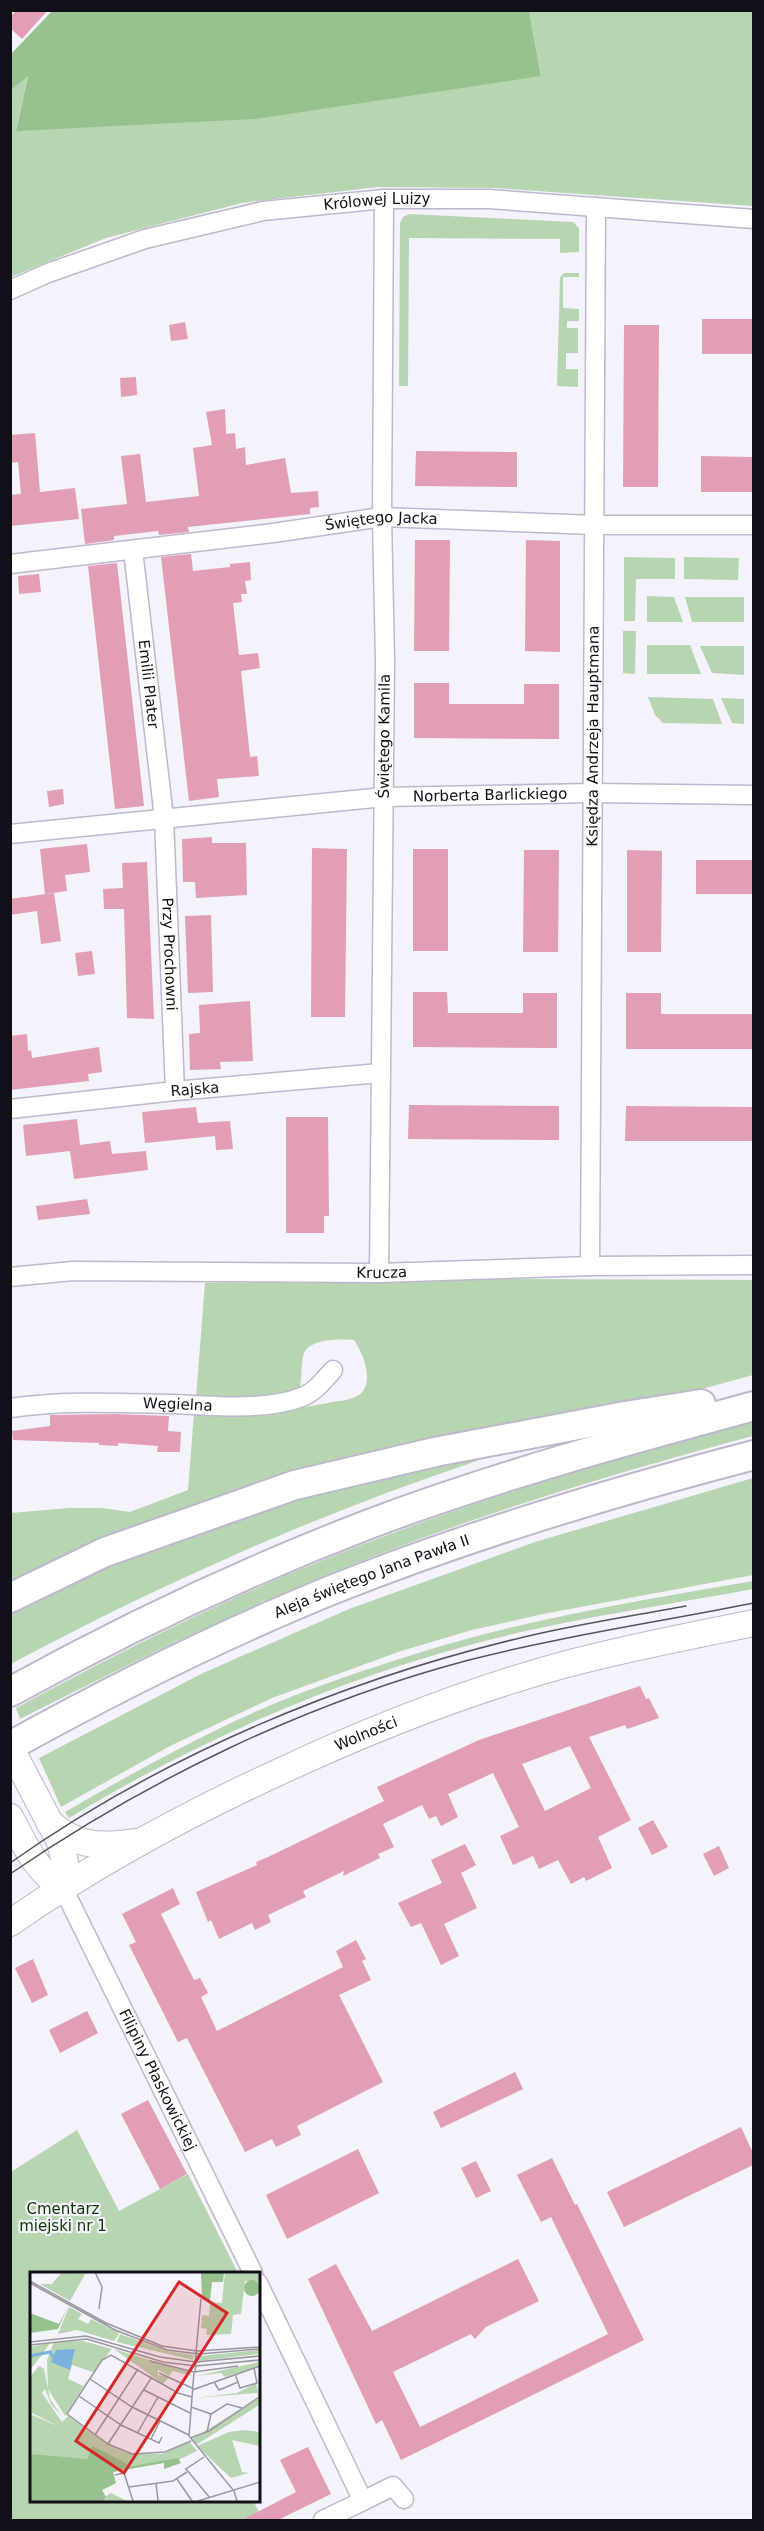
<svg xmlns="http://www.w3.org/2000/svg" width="764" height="2531" viewBox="0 0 764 2531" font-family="'DejaVu Sans',sans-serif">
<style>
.green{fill:#b7d5b1}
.forest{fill:#97c18e}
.building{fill:#e19eb6;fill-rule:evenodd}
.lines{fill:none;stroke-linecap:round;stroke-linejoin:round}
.street-casing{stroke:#bdb8ce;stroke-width:21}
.secondary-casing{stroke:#bdb8ce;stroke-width:28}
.primary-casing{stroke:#bdb8ce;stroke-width:32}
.street{stroke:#fff;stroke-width:18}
.secondary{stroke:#fff;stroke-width:26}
.primary{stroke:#fff;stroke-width:28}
.tram{stroke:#56545c;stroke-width:1.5}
.labels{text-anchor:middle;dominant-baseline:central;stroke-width:4.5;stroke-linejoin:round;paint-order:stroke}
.street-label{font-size:15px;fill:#110f17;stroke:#f4f2fb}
.park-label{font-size:15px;fill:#0d3702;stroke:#f4f2fb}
.inset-river{fill:none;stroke:#7cb2dd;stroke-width:3}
.inset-road{fill:none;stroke:#9997a0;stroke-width:1.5}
.view{fill:#d62828;fill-opacity:0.15;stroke:#d62828;stroke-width:3}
.inset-edge{fill:none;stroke:#110f17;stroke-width:3}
</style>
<rect width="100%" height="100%" fill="#f4f2fb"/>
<!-- green -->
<path class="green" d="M529 11H753V206L495 188 378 187 242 203 106 238 11 277V90L28 75 16 130 541 75Z
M409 214 573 222 579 228V252L560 253V239L409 238 408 386H399L400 223 403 217Z
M564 273H579V277H563V308L579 309V321H567V328H578V353H566V369H578V387L557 386 560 277Z
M624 557 675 558V579H636L635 621H624Z
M684 557 739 558 738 580 684 579Z
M647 596 674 597 683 622H647Z
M685 597H744V622H692Z
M623 631H636L635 674 623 673Z
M647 645H690L701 674H647Z
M700 646H744V675L712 673Z
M648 697 713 699 722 724 663 723 655 715Z
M721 698 744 699V724L732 723Z
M510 1279 753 1280V1375L691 1392 443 1442 11 1587V1513L69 1508H102L130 1512 188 1490 194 1413C239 1412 283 1412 328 1403 336 1401 347 1401 355 1397 377 1388 364 1354 354 1340 341 1339 311 1338 304 1353 301 1359 302 1379 300 1387 279 1406 223 1398 196 1398L205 1283Z
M753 1421V1436C611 1474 469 1517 332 1573 225 1616 123 1667 20 1719L16 1708C105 1660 195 1614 289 1574 439 1511 596 1462 753 1421Z
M479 1457 477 1461C315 1515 161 1584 11 1664V1608L90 1569 344 1483Z
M753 1478V1575L543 1614 472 1630 401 1651 272 1698 170 1746 61 1807 39 1758 203 1673 349 1609 535 1542Z
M753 1581V1589C678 1603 601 1614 526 1631 367 1667 214 1731 74 1815L69 1818 65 1812C120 1780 176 1749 233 1722 294 1693 360 1671 425 1651 532 1618 643 1600 753 1581Z
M77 2130 119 2211 188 2174 238 2273H32V2500H253L263 2520H11V2172Z"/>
<!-- forest -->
<path class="forest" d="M53 10 529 11 541 76 255 119 16 131 28 76 11 90V54Z"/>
<!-- building -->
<path class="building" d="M17 10H48L22 39 10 28V17Z
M702 319H753V354H702Z
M185 322 188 339 171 341 169 325Z
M624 325H659L658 487H623Z
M136 377 137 395 121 397 120 378Z
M225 409 226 434 235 433 236 449 245 447 246 465 285 458 291 493 318 491 319 507 310 508V514L188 527 189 532 159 535 158 531 114 536V540L85 544 81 509 127 504 121 456 140 454 146 502 199 496 193 448 212 445 206 412Z
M35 433 40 492 75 488 79 519 10 526V495L21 494 18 462 10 463V435Z
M416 451 517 452V487L415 486Z
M701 456 753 457V492H701Z
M415 540H450L449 651H414Z
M526 540 560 541V652L525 651Z
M191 554 193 571 230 567V564L250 562 251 580 245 581 247 594H241L242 602 233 603 239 655 258 653 260 668 241 671 250 757 257 756 259 776 217 779 219 797 189 801 161 557Z
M117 563 144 806 115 809 88 566Z
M39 574 41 592 19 594 18 576Z
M414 683H449V704H524V684H559V739L414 738Z
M63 789 64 804 49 807 47 791Z
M212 837V843H246L247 895 196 898 195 882H183L182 839Z
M87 844 90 872 65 875 67 891 45 894 40 849Z
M312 848 347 849 345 1017H311Z
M413 849H448V951H413Z
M524 850H559L558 952H523Z
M627 850 662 851 661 952H627Z
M696 860H753V894H696Z
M147 862 154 1019 127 1018 124 909H104L103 889 123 888 122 863Z
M54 893 61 941 41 944 37 911 10 915V899Z
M211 915 213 992 188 993 185 916Z
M92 951 95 974 78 976 75 953Z
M413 992H447L448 1013H523V993H557V1048L413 1047Z
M626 993H661V1014H753V1049H626Z
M250 1001 253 1061 220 1062 221 1069 190 1070 189 1034 200 1033 199 1005Z
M27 1034 28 1051 31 1050 32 1058 99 1047 102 1072 88 1074 89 1081 10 1090V1036Z
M409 1105 559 1106V1140L408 1139Z
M626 1106 753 1107V1141H625Z
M196 1107 198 1123 230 1121 233 1149 216 1150 215 1136 145 1143 142 1112Z
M286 1117H328L329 1216H324V1233H286Z
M77 1119 80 1145 110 1141 112 1154 146 1151 148 1170 74 1179 70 1151 26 1156 23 1125Z
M87 1199 90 1214 38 1220 36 1206Z
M113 1414 169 1416 168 1431 181 1432 180 1452H157L158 1446 118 1443V1446L99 1445V1443L13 1440 12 1431 50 1426V1415Z
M640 1686 646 1699 649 1698 659 1718 627 1729 625 1725 589 1737 631 1820 598 1837 612 1868 586 1881 584 1877 571 1884 558 1860 539 1869 533 1856 513 1865 500 1836 519 1827 493 1773 448 1794 458 1817 441 1826 436 1816 429 1819 422 1805 383 1824 394 1847 378 1854 380 1858 343 1876 344 1871 303 1891 306 1897 268 1915 271 1922 255 1930 252 1923 219 1939 211 1920 208 1922 196 1892 257 1865 256 1862 268 1857 384 1801 377 1787 479 1740ZM570 1746 591 1788 545 1811 522 1764Z
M653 1820 668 1847 652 1855 638 1828Z
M465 1844 476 1865 461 1873 477 1908 444 1924 459 1956 441 1965 421 1923 411 1927 398 1903 442 1883 431 1860Z
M719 1846 729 1868 714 1876 703 1854Z
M173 1888 180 1904 161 1914 194 1980 200 1978 208 1993 201 1997 217 2031 343 1967 336 1951 356 1940 366 1959 362 1961 371 1980 339 1995 383 2082 297 2126 301 2135 276 2147 272 2139 245 2152 187 2038 178 2042 129 1945 136 1942 122 1914Z
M33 1959 48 1995 32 2003 15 1968Z
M87 2011 98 2033 60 2053 49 2030Z
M515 2072 523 2089 441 2128 433 2112Z
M148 2100 187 2174 160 2189 121 2114Z
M741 2127 753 2153V2165L624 2227 607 2192Z
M358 2149 379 2193 287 2239 266 2195Z
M552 2158 575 2205 577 2204 644 2340 401 2460 382 2420 376 2424 308 2279 336 2264 372 2331 518 2259 539 2301 486 2327 475 2339 471 2334 393 2372 420 2427 608 2334 551 2217 541 2222 517 2175Z
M476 2161 491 2191 476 2198 461 2168Z
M308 2447 331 2494 278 2520H242L296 2492 280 2460Z"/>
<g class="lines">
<defs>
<g id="street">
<path id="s1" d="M10 290 48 273 145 239 263 211 384 199H489L754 219"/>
<path id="s2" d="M133 550 164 818 175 1091"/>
<path id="s3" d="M10 564 273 533 382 517 595 525H754"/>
<path id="s4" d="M10 834 384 797 593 793 754 795"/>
<path id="s5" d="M10 1109 175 1091 380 1073"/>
<path id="s6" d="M590 1266 596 207"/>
<path id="s7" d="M379 1273 385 661 382 517 384 199"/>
<path id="s8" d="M10 1277 73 1271 379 1273 590 1266 754 1265"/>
<path id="s9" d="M10 1408C65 1400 120 1403 175 1404 213 1406 266 1411 302 1397 315 1392 324 1380 333 1370"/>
<path id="s10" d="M63 1888 253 2273"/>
<path d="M258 2283 363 2501 393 2486 404 2499"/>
<path d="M323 2520 363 2501"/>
</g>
<g id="secondary">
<path d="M10 1747 60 1842 65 1862 63 1888"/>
<path d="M10 1817C26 1847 34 1868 63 1888"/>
<path d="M49 1822C76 1847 100 1847 135 1842"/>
<path id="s11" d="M10 1923C95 1864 185 1815 279 1772 371 1729 465 1692 563 1665 626 1648 690 1636 754 1623"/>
</g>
<g id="primary">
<path d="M10 1598 105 1552 295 1485 435 1452 625 1416 701 1404"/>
<path d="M10 1692C126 1628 249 1570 372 1523 497 1476 625 1441 754 1406"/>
<path id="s12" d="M10 1746C115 1688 223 1634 334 1589 470 1535 612 1492 754 1455"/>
</g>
</defs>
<!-- street casing -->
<use href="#street" class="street-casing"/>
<!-- secondary casing -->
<use href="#secondary" class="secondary-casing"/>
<!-- primary casing -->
<use href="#primary" class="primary-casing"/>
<!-- street -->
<use href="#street" class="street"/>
<!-- secondary -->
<use href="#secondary" class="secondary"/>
<!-- primary -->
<use href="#primary" class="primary"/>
<!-- tram -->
<path class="tram" d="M10 1863C163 1755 343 1680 524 1637 578 1624 632 1616 686 1606
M10 1874C149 1779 306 1703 469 1660 563 1636 658 1622 754 1603"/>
</g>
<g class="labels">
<!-- street labels -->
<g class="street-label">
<text stroke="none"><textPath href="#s1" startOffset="380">Królowej Luizy</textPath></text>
<text stroke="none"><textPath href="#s3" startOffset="374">Świętego Jacka</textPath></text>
<text stroke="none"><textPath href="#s2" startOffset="135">Emilii Plater</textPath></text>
<text stroke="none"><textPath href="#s7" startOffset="537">Świętego Kamila</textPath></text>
<text stroke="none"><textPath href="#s6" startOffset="530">Księdza Andrzeja Hauptmana</textPath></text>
<text stroke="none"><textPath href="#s4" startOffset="482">Norberta Barlickiego</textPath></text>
<text stroke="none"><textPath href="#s2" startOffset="406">Przy Prochowni</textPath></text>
<text stroke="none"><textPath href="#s5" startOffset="186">Rajska</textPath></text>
<text stroke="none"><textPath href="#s8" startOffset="372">Krucza</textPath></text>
<text stroke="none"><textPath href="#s9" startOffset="168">Węgielna</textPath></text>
<text stroke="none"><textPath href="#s12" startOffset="400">Aleja świętego Jana Pawła II</textPath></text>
<text stroke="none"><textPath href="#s11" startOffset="404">Wolności</textPath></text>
<text stroke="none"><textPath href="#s10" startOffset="214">Filipiny Płaskowickiej</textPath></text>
</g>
<!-- park labels -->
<g class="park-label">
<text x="63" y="2209">Cmentarz<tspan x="63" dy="17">miejski nr 1</tspan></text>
</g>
</g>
<!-- overview -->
<g transform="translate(30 2272)">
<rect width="230" height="230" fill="#f4f2fb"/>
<path d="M32 0 55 2 40 29 10 12H22ZM195 0H229V10L215 9 211 42 203 43 201 62 176 63 177 57 171 56 172 43 179 44 180 30 192 31ZM39 35 52 42 48 47 58 52 61 47 89 61 87 65 84 69 47 58 28 62ZM90 62 137 79 164 83 163 88 87 70ZM53 69 82 77 63 100 42 93 38 107 53 114 59 106 35 144 18 117 17 88 24 70ZM20 71 11 84 0 98V75ZM84 77 159 100 162 104 143 99 139 104 128 98V103L139 105 133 112ZM229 78V82L169 89 171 84ZM229 90V94L195 105 191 101 166 104ZM9 94 14 97 20 127 33 146 21 132 15 117 12 121 32 150 38 144 78 173 97 181 132 182 160 170 167 179 148 188 95 195 98 192 63 174 86 211 72 218 75 225 81 221 97 229H0V142L30 155 0 140V105ZM226 111 229 124 227 121 164 126 207 121ZM229 126V133L166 173 162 167ZM215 158 229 160V174L202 168 212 200 219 201 201 206 167 174 199 160Z" fill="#b7d5b1"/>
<path d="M171 0H194L193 10H182L180 28 172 27ZM214 16a8 8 0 1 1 16 0a8 8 0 1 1-16 0ZM38 35 28 57 0 61V41L29 52ZM63 174 98 192 96 195 148 186 151 191 134 197V191L83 200 86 211 72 218 76 225 72 229H0V182L57 187Z" fill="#97c18e"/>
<path d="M45 77 40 98 21 90 26 78Z" fill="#7cb2dd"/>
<path class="inset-river" d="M0 84 20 80 23 85"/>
<path class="inset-road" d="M65 0 72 15 69 37M0 9 76 51 132 74 167 79 230 75M0 11 85 58 137 78 169 82 230 77M0 70 56 64 130 85 166 90 230 84M0 73 57 67 133 90 166 94 230 88M120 89 164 100 208 94M165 91 171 27M164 100 159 164 204 219 207 229M129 101 162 116M165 101 167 79M60 107 102 135 159 163M184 110 189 118 208 110 205 102M208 110 210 116 227 111 224 96M114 118 160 141M162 118 230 94M49 124 91 153 129 171 132 165M161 135 181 142M108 160 128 125M177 160 181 142 197 132 212 136M65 163 108 97M160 166 179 159 229 125M121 167 130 149M161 169 135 180 102 182 78 172 37 142 72 88 81 83 148 121 162 125M78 172 122 105M174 185 156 197 180 226M85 203 94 201 103 229M147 207 162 229M126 211 128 229M99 215 143 209 157 200M168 229 230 210"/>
<path class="view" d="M149 10 197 41 94 201 46 169Z"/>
<rect width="230" height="230" class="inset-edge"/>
</g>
<!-- border -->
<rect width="764" height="2531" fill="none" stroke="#110f17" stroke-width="24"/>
</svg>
